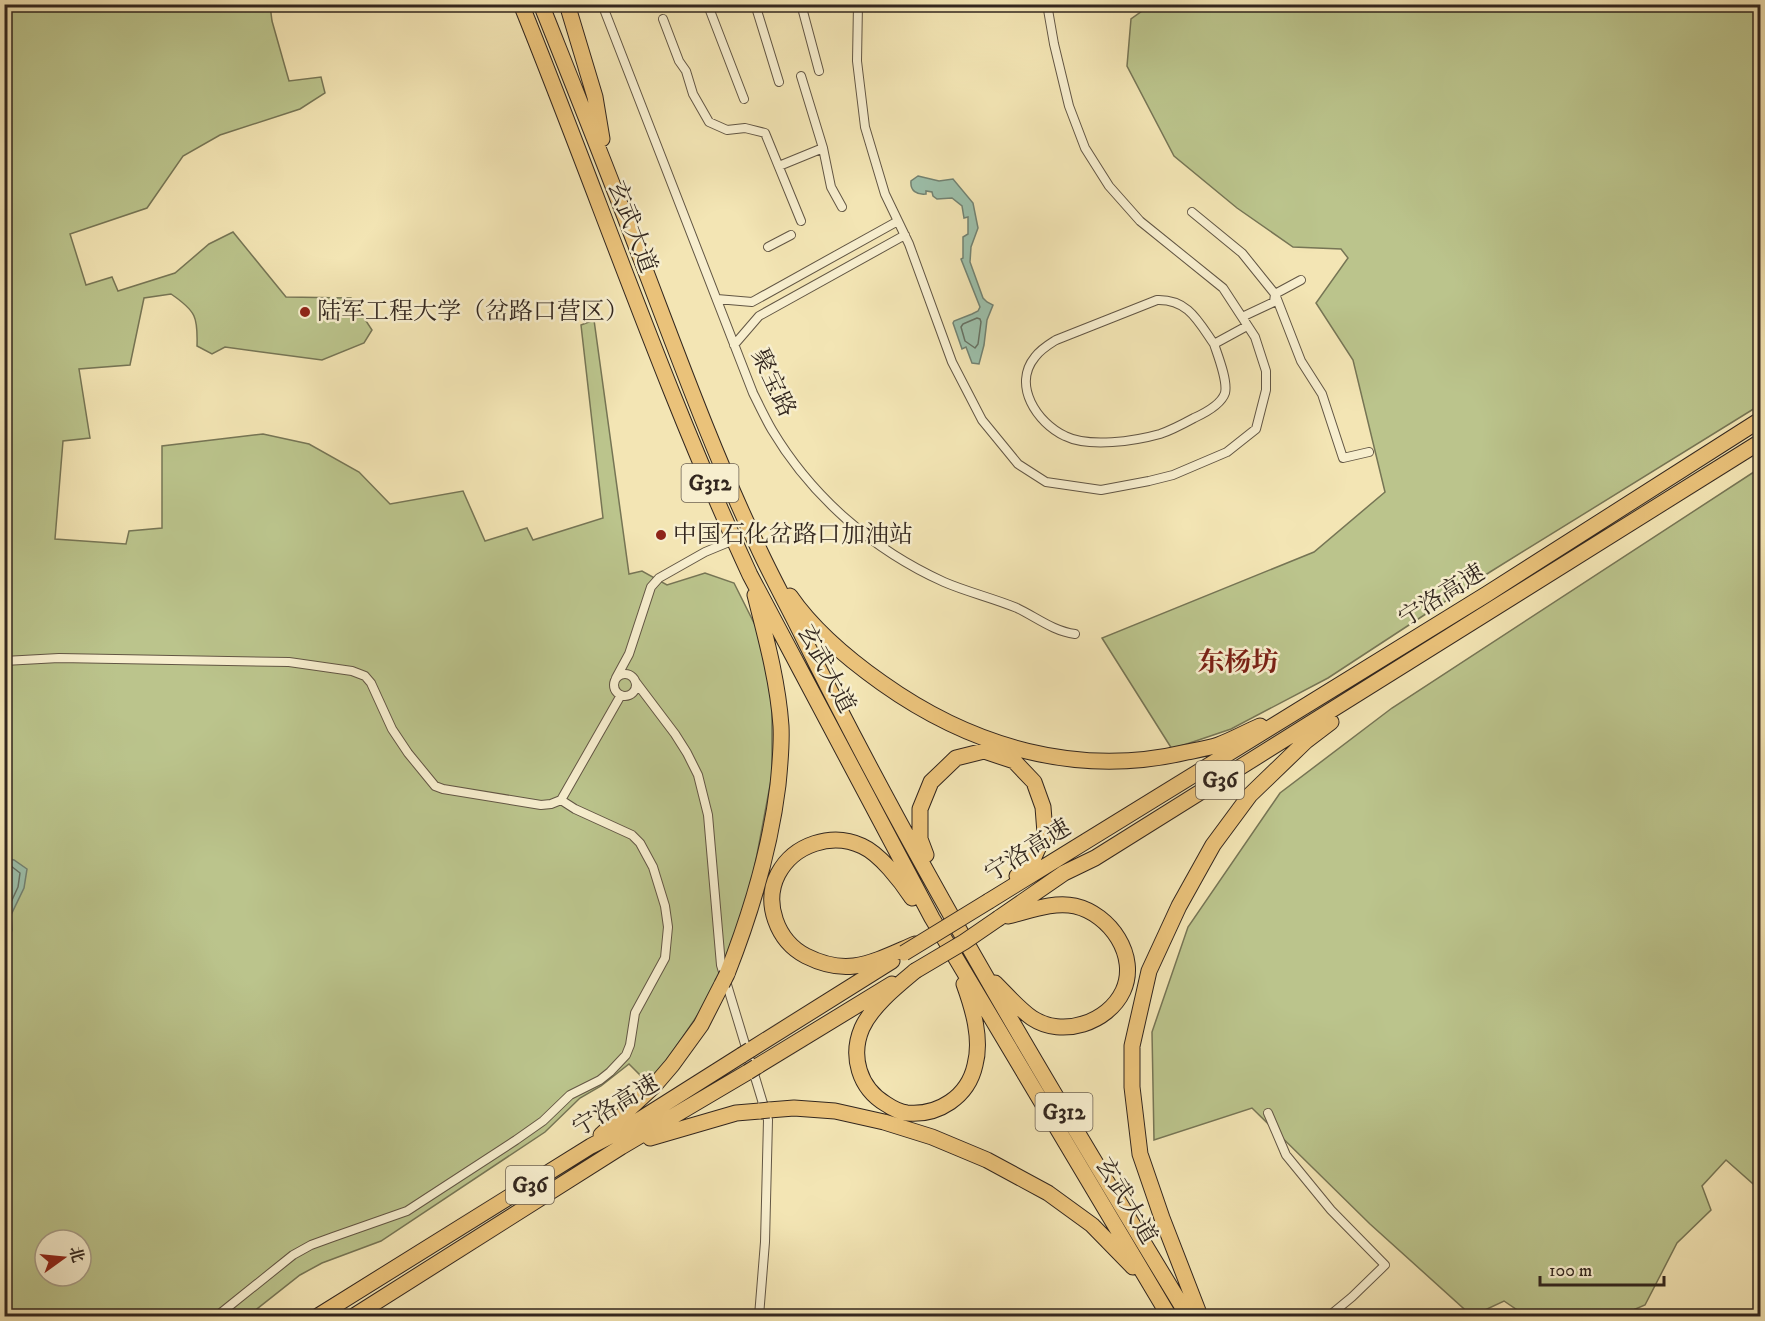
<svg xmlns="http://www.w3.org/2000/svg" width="1765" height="1321" viewBox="0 0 1765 1321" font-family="'IM FELL DW Pica','Noto Serif SC',serif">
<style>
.green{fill:#bbc48c;stroke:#767555;stroke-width:1.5;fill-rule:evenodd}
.water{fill:#9cbfaa;stroke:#728272;stroke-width:1.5}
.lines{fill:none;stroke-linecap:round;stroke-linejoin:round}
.shore{stroke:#677264;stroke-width:1.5}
.street-casing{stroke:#625644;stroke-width:10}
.highway-casing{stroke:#32261e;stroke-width:17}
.street{stroke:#f7eece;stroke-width:8}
.highway{stroke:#eac27a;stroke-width:15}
.highway-bridge-casing{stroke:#32261e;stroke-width:17;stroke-linecap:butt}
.highway-bridge{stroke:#eac27a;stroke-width:15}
.poi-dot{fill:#8f2418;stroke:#f7eece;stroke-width:2}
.labels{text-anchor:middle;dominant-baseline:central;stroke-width:5;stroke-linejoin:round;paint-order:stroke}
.shield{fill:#f7eece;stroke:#6d6253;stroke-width:1.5}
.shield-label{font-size:22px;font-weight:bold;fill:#32261e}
.street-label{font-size:24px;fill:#32261e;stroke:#f7eece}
.poi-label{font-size:24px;fill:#32261e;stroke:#f7eece;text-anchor:start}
.quarter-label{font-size:27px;font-weight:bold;fill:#7a1f14;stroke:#f7eece}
</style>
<rect width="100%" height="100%" fill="#f3e5b4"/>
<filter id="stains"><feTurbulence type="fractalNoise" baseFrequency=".00333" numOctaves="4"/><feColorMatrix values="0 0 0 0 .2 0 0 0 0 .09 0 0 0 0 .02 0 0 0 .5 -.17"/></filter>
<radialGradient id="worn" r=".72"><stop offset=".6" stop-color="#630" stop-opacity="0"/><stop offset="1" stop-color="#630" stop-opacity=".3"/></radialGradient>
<!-- green -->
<path class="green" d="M1152 4 1760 5V405L1490 572 1328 678 1231 729 1172 749 1102 638 1314 552 1385 492 1353 360 1316 303 1348 258 1341 249 1293 247 1237 208 1174 156 1127 66 1131 19Z
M5 5H270L272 21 289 81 321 77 325 93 300 109 220 135 183 156 147 208 70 234 86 285 112 277 118 291 175 273 209 244 233 232 286 297 351 298 372 330 364 343 322 360 225 347 212 354 197 346C198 317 196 311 171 294L144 298 130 365 79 369 90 438 63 441 55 539 126 544 129 531 162 528V446L263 434 309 444 359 472 390 504 463 491 485 541 527 528 533 540 603 518 581 325 594 320 629 574 642 571 667 585 705 573 734 583 757 629 772 699V775L749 897 714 991 650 1085 629 1064 601 1086 580 1098 545 1132 381 1241 322 1263 300 1275 248 1316H5ZM45 1240H81V1276H45Z
M1760 468V1190L1726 1160 1702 1186 1711 1210 1677 1243 1645 1305 1619 1316H1526L1504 1301 1472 1316 1370 1224 1252 1108 1154 1140 1152 1032 1188 927 1280 793 1392 708Z"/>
<!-- water -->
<path class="water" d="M918 176 939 181 953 179 973 203 978 228 971 247 970 262 983 298 987 302 993 305 987 320 984 345 979 364 972 363 966 347 962 349 953 323 954 321 972 314 978 311 980 307 961 259 963 258V237L968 234V217L964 218 962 206 952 198 937 199 933 196 932 192 926 191V194C917 195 910 191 911 181Z
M5 858 14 860 27 869 24 888 11 915 12 930 5 952Z"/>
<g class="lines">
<!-- shore -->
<path class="shore" d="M977 318 980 319 981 322 978 344 975 348 965 341 961 327 963 324Z
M4 864 11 866 20 873 18 887 6 913V929L4 934"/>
<defs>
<path id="street" d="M602 4 753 393C759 405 765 418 772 430 812 497 873 550 944 582 967 592 993 598 1017 608 1036 617 1053 631 1075 634
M755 4 779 82
M801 4 819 71
M858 4 857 61 865 127 885 194 909 244 952 362 982 420 1018 464 1046 482 1101 490 1149 481 1173 475 1227 452 1256 429 1266 390V371L1255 337 1223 288 1140 221 1109 186 1085 148 1069 106 1054 44 1047 4
M709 8 744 99
M663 19 679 61 686 71 693 94 709 122 727 130 745 128 765 133 801 221
M801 76 823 148 831 187 842 207
M779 166 823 148
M1192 212 1242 253 1275 294 1301 361 1322 394 1343 458 1369 452
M768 247 791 235
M717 299 752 302 898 221
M1242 317 1274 302 1275 294 1301 280
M1214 344C1218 356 1228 381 1225 393 1221 405 1205 413 1194 418 1183 424 1172 430 1160 434 1135 441 1089 448 1065 436 1037 423 1012 385 1035 357 1041 349 1048 345 1056 340L1157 300C1188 299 1198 321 1214 344L1247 326
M734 345 759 316 905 235
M4 661 59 658 289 662 352 671 365 676 371 683 392 729 408 753 435 786 443 789 541 805 551 804 561 800 621 695
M614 685a11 11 0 1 1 22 0a11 11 0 1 1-22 0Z
M616 678 629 654 651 587 659 578 705 552 734 540
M635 681 675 734 687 753 698 775 708 815 721 965 768 1120 765 1242 759 1316
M1268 1113 1286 1155 1331 1210 1385 1265 1352 1297 1329 1316
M217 1316 293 1255 311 1245 333 1237 407 1211 516 1140 543 1121 570 1095 600 1080 610 1072 626 1055 630 1045 635 1013 665 958 668 927 665 906 653 867 640 843 632 835 575 809 561 800"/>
<path id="highway" d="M521 4C598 194 664 389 750 575L932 918 1169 1316
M541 4C574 87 607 169 638 251 676 350 712 450 757 545 771 576 788 606 803 637 919 871 1053 1094 1188 1316
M567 4 595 97 602 139
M790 596C814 631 848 659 882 683 972 747 1078 778 1187 752 1197 750 1209 748 1218 745 1232 740 1246 732 1260 726
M926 855 920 839V809L931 782 956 758 984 751 1014 761 1034 782 1043 807 1045 833 1030 866 1017 876
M912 898C901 881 880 854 862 846 832 832 794 844 778 874 763 903 777 941 806 956 820 963 838 968 854 966 875 963 896 952 915 944
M989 901 1487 594 1760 420
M999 918 1064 873 1095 858 1760 442
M915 971C897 986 872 1006 862 1028 850 1056 859 1088 886 1104 892 1108 899 1112 907 1113 938 1116 968 1097 975 1065 982 1039 973 1009 964 984
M727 974C751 913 770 850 778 785 780 765 782 745 781 726 778 682 766 638 755 595
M995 983C1007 995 1019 1009 1032 1018 1062 1038 1108 1023 1123 991 1139 956 1110 914 1075 906 1054 901 1029 911 1008 916
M750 1050 892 961
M756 1067 892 984
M769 1110 794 1108 835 1111 884 1122 932 1137 987 1160 1048 1193 1092 1225 1133 1267
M601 1135 654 1086 672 1065 701 1025 722 984
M650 1138 736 1113 760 1111
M318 1316 591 1146 628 1127 742 1055
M354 1316 621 1147 748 1072
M1200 1316 1162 1218 1140 1154 1132 1087V1046L1149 971 1179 906 1213 845 1250 795 1306 741 1331 722"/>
</defs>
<!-- street casing -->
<use href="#street" class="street-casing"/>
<!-- highway casing -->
<use href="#highway" class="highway-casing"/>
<!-- street -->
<use href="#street" class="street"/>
<!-- highway -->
<use href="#highway" class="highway"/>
<defs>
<path id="highway-bridge" d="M904 953 989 901
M915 971 964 942 999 918
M722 984 727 974
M742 1055 750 1050
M748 1072 756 1067
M760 1111 769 1110"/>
</defs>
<!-- highway-bridge casing -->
<use href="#highway-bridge" class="highway-bridge-casing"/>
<!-- highway-bridge -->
<use href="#highway-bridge" class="highway-bridge"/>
</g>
<!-- markers -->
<g class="poi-dot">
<circle cx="305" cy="312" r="6"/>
<circle cx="661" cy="535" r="6"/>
</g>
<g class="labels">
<!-- shield labels -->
<g class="shield">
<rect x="681.5" y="464" width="57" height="38" rx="4.5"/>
<rect x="1196" y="761" width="48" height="38" rx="4.5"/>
<rect x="1035.5" y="1093" width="57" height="38" rx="4.5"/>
<rect x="506" y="1166" width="48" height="38" rx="4.5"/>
</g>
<g class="shield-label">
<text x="710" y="483">G312</text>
<text x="1220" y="780">G36</text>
<text x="1064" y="1112">G312</text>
<text x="530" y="1185">G36</text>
</g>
<!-- street labels -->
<g class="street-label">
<text transform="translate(632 227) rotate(69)">玄武大道</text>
<text transform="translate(773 383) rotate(65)">聚宝路</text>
<text transform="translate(1442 596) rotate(-32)">宁洛高速</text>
<text transform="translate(826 669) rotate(62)">玄武大道</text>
<text transform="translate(1028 851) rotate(-32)">宁洛高速</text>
<text transform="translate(616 1106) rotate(-31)">宁洛高速</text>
<text transform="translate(1126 1201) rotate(59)">玄武大道</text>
</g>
<!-- poi labels -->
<g class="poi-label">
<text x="317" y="312">陆军工程大学（岔路口营区）</text>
<text x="673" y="535">中国石化岔路口加油站</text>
</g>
<!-- quarter labels -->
<g class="quarter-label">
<text x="1238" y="663">东杨坊</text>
</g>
</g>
<!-- margin -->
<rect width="1765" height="1321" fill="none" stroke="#f3e5b4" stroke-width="24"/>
<rect x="6" y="6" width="1753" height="1309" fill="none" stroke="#32261e" stroke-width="3"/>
<rect x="12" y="12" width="1741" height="1297" fill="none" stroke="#32261e" stroke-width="1.5"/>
<!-- north arrow -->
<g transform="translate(63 1258) rotate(75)"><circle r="28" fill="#f7eece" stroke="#a89e88" stroke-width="1.5"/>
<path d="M0-4.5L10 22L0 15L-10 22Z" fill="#8f2418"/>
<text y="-9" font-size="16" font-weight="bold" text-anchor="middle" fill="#32261e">北</text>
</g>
<!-- scale -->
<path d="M1540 1276v9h124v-9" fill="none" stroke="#32261e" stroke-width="3"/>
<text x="1549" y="1276" font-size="18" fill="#32261e" stroke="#f7eece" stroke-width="4.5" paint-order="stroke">100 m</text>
<rect width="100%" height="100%" filter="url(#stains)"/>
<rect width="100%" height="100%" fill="url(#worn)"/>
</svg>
